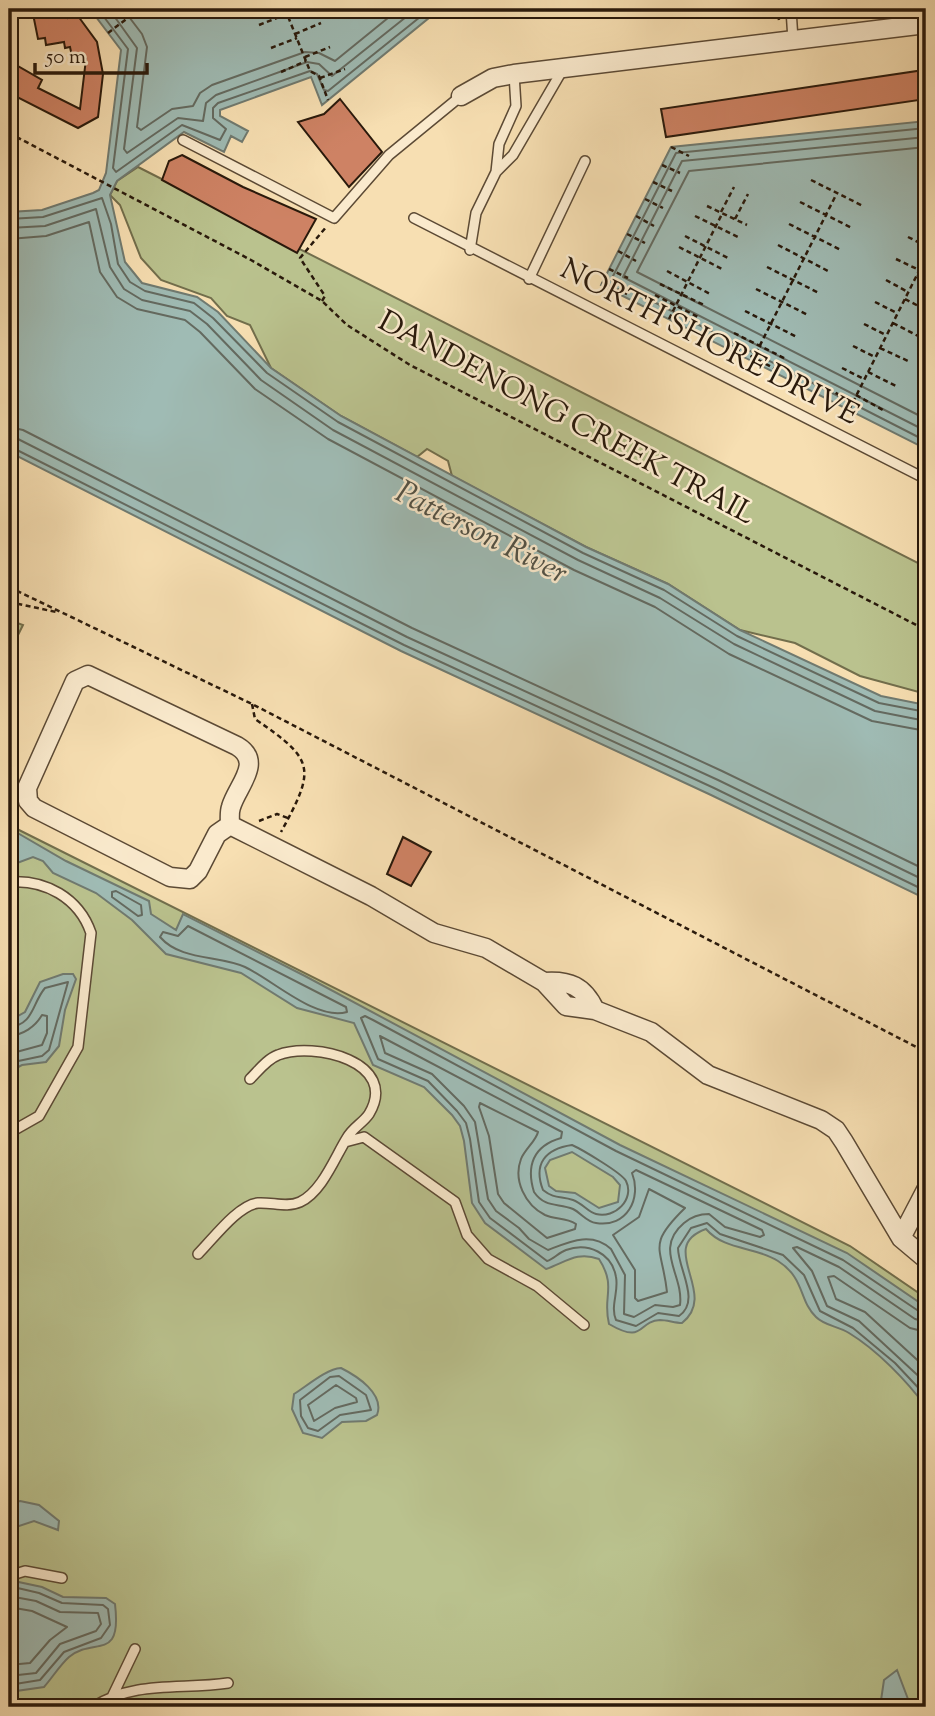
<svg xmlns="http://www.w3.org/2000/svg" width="935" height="1716" viewBox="0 0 935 1716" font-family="'Sorts Mill Goudy',serif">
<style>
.green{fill:#bac28e;stroke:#726e4c;stroke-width:2}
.water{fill:#9fbbb4;stroke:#707a70;stroke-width:2;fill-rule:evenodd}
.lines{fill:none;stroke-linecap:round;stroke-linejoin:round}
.shore{stroke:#646a60;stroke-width:2}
.building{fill:#ce8264;stroke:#29190b;stroke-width:2}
.service-casing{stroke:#5c4a35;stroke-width:12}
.minor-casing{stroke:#5c4a35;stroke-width:21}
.path{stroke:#29190b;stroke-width:2.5;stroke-dasharray:5 3.5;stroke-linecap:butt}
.service{stroke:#faeacd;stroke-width:9}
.minor{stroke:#faeacd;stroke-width:18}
.labels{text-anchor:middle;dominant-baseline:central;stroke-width:5;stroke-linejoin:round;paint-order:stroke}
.street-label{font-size:30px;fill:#29190b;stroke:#faeacd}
.water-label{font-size:32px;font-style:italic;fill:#525246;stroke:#faeacd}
</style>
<rect width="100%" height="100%" fill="#f7dfb2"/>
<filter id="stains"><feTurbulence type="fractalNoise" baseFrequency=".00286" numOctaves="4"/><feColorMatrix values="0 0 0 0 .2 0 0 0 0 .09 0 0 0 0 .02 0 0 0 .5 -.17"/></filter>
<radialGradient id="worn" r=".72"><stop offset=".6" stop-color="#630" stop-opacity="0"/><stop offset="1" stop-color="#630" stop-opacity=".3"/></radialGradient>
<!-- green -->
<path class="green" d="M138 167 926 567V694L860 676 795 643 740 630 668 584 586 547 452 476 448 461 427 449 417 457 341 416 271 368 250 325 227 316 211 298 161 280 141 258 120 205 110 195 117 181Z
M9 620 23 625 9 653Z
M9 825 850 1246 926 1298V1707H9Z"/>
<!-- water -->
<path class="water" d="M90 9H454L429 18 322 105 311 77 220 110V116L248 131 242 142 231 136 224 152 184 132 117 181 110 195 125 262 142 283 197 297 218 312 271 368 341 416 586 547 668 584 740 630 881 696 926 705V899L711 795 401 651 9 452V212L42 210 93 193 99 190 106 173 121 50Z
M926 121V449L601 285 671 147Z
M9 828 66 861 149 901 151 914 176 930 183 914 305 976 620 1145 847 1253 926 1307V1407C907 1381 877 1350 849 1333 838 1326 825 1326 816 1317 799 1301 805 1278 778 1261 755 1246 725 1251 706 1229 655 1247 720 1293 682 1323 675 1323 667 1320 660 1320 637 1321 645 1345 609 1324 602 1297 617 1287 599 1259 577 1251 566 1262 546 1269L485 1223 472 1203 464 1141 460 1126 452 1115 424 1087 373 1065 354 1023 297 1008 241 973 166 954 132 920 96 893 53 873 43 861 33 857 9 866ZM572 1152 613 1177 620 1185 618 1202 599 1208 575 1193 556 1191 549 1186 545 1168 550 1160Z
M63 974H73L76 979 65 1010 59 1046 46 1062 22 1065 9 1072V1021L25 1012 40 982Z
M341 1368C357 1376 385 1394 377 1415L366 1421 342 1422 322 1438 303 1433 292 1409 294 1394C307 1386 326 1369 341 1368Z
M20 1501 39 1505 59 1521 58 1530 34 1521 16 1527 9 1565V1504Z
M9 1575 14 1581 42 1587 63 1597 106 1598 115 1604C122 1663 94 1636 69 1657 60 1665 52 1678 44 1687L9 1692Z
M897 1670 911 1707H880L884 1680Z"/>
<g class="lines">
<!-- shore -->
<path class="shore" d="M98 9 128 49 113 168 116 172 182 125 220 140 226 129 213 118V108L218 103 310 71 317 74 324 90 328 91 425 13 435 9
M109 9 137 48 124 149 127 153 178 118 203 121 206 103 216 95 307 62 319 64 332 76 416 9
M123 9 142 34 147 47 137 127 141 130 172 109 193 106 200 93 212 85 305 52 319 53 335 61 399 9
M926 128 676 153 611 280 926 441
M926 137 682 161 623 277 926 431
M926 147 689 171 637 272 926 419
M9 219 43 217 102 198 111 224 118 264 130 282 145 291 194 303 213 318 267 373 338 422 583 553 664 590 737 636 879 703 926 712
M9 228 45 226 96 209 110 267 124 289 142 300 190 311 207 324 261 380 333 430 578 560 660 598 734 644 875 711 926 721
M9 239 46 236 89 222 100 272 117 297 137 309 185 320 200 332 255 389 328 439 574 570 655 607 729 654 872 721 926 731
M9 427 23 430 412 628 722 771 926 870
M9 437 18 439 407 637 718 780 926 881
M9 446 404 645 714 788 926 891
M116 891 141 905 142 915 138 916 112 897V892Z
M188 926 346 1007 347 1012C316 1021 273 980 245 967 218 955 181 961 160 937L163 932 178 936Z
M9 1027C34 1025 32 1003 45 988L68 982 49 1050 42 1056 9 1063
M9 1036C23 1035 35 1027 42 1015L47 1016V1033L42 1045 9 1054
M380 1036 562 1132 561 1138C533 1146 526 1166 534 1192 545 1208 558 1203 573 1209 581 1213 587 1222 596 1223 627 1228 642 1198 632 1173L636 1170 762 1230 764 1235 760 1237 725 1227 709 1214C700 1214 691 1217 684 1223 653 1249 684 1275 680 1305L673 1307 655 1305 634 1317 624 1314 625 1275 611 1249C591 1231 569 1242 548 1250L529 1239 519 1228 496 1211 488 1199 475 1122 464 1106 432 1074 385 1053Z
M480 1103 538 1132C536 1141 525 1149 521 1159 513 1180 525 1205 545 1215 556 1220 565 1217 576 1224L575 1229 547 1238 504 1203 498 1194 489 1136 479 1107Z
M572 1145C581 1149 622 1173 626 1181 635 1199 615 1219 596 1214 588 1212 582 1203 573 1200 561 1196 554 1199 543 1190 533 1164 545 1149 572 1145Z
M649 1189 685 1208C646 1246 662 1246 667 1292L638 1301 635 1298V1270L613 1235 639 1217Z
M926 1313 920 1312 843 1260 616 1151 373 1020 365 1016 361 1018 378 1059 428 1081 457 1111 466 1123 470 1139 479 1202 490 1218 547 1261C554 1259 558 1253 566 1250 588 1242 612 1253 616 1277 619 1292 610 1306 616 1320L636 1326 658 1313 679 1316C701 1301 678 1269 678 1248L691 1228 707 1223 720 1234 783 1255 804 1275 820 1311 853 1328 895 1363 926 1396
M926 1322 915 1319 839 1267 797 1247 793 1248 812 1271 827 1306 859 1321 926 1383
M926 1332 910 1328 834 1276 828 1277 836 1299 865 1312 926 1368
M339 1376 366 1395 371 1410 340 1415 318 1431 308 1428 301 1416 300 1400 330 1377Z
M336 1385 356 1398 357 1402 335 1408 314 1421 308 1405Z
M9 1586 39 1593 62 1603 103 1605 108 1609 110 1625 101 1638 64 1652 40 1680 9 1685
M9 1596 36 1601 60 1612 98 1613 101 1624 96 1631 60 1644 36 1673 9 1676
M9 1607 32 1611 67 1627 50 1640 30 1663 9 1665"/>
</g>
<!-- building -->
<path class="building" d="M32 9H66L68 18 78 16 97 42 103 74 98 117 78 128 9 93V61L42 80 38 88 80 109 86 59 73 61 70 47 65 48 64 42 46 45 45 38 38 39Z
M924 70 926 99 666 137 661 109Z
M340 99 382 152 349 187 298 122 324 114Z
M182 155 243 187 316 219 297 253 162 180 169 161Z
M403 837 431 852 411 886 387 874Z"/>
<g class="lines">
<defs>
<path id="service" d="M791 9 793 40
M183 140 334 218 389 155 461 96
M496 172 499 144 516 106 514 74
M414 218 926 479
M470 250 476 213 496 172 513 155 563 69
M529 279 585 161
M9 882C45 879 79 898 91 933L78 1047 39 1116 9 1133
M345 1142 364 1137 455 1202 467 1235 488 1259 537 1286 584 1325
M198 1254C213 1239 238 1205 258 1203 272 1202 287 1208 300 1202 322 1192 335 1157 347 1138 352 1128 363 1123 369 1114 400 1062 314 1041 278 1055 267 1059 258 1071 250 1079
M9 1576 25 1571 62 1578
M112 1697 135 1649
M93 1707C135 1680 181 1690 228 1683"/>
<path id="minor" d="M461 96 493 78 514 74 926 24
M88 675 237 746C264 762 237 786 231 807 229 813 230 819 230 825L217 834 198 871 190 879 170 877 34 808 28 801 27 788 75 681Z
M230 825 371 896 434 933 486 948 544 982 566 1006 595 1010 651 1032 708 1075 821 1120 836 1130 844 1142 901 1238 926 1259
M544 982C569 980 584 986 595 1010
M901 1238 926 1190"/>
</defs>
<!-- service casing -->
<use href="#service" class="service-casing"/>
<!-- minor casing -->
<use href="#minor" class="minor-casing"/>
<!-- path -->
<path class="path" d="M285 9 310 71 319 76 328 100
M777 9 779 20
M259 25 287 14
M108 33 129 17
M295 34 321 23
M271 48 297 38
M305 57 330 47
M281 72 306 61
M320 78 345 69
M9 133 251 260 322 301 347 325 410 365 926 630
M671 147 689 156
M662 165 680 173
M811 180 863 206
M653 182 672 191
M645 199 663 208
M800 202 852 228
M707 206 747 225
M721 212 734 187
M918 214 926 218
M636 216 654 226
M695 216 740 238
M735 219 748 194
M789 224 841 250
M627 234 645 243
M685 236 730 259
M908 237 926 246
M778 245 830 272
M679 247 724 270
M618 251 636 261
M896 259 919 270
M767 267 819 293
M609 269 628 278
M667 271 712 295
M917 275 926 280
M886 280 908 292
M602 282 627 294
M660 284 706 306
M756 289 808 315
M655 295 700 318
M905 299 926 310
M322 301 325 296 300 258 327 226
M875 302 897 313
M745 311 797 337
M669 319 722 214
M893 323 920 337
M864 324 886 335
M734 333 786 359
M728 344 779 371
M853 346 875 357
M880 348 908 361
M752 361 837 193
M842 368 864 379
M868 372 896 386
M828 389 853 402
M856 395 883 410
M849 410 926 257
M9 587 252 704 926 1052
M9 602 56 612
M252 704 255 719C315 760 316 768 281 832
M259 821 277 814 288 818"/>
<!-- service -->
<use href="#service" class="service"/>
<!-- minor -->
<use href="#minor" class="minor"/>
</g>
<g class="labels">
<!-- street labels -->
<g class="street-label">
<text transform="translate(709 343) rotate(27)">NORTH SHORE DRIVE</text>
<text transform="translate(566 419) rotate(28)">DANDENONG CREEK TRAIL</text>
</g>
<!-- water labels -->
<g class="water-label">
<text transform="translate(481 534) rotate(27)">Patterson River</text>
</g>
</g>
<!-- margin -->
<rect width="935" height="1716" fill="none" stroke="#f7dfb2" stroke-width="35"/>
<rect x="10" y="10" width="914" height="1695" fill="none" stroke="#29190b" stroke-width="3.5"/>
<rect x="18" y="18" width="900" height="1681" fill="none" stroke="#29190b" stroke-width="2"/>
<!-- scale -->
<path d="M35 63v10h112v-10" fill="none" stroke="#29190b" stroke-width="3.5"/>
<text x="46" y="63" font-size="21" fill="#29190b" stroke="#faeacd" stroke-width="5" paint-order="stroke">50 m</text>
<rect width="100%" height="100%" filter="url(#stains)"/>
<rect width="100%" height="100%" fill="url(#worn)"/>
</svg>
